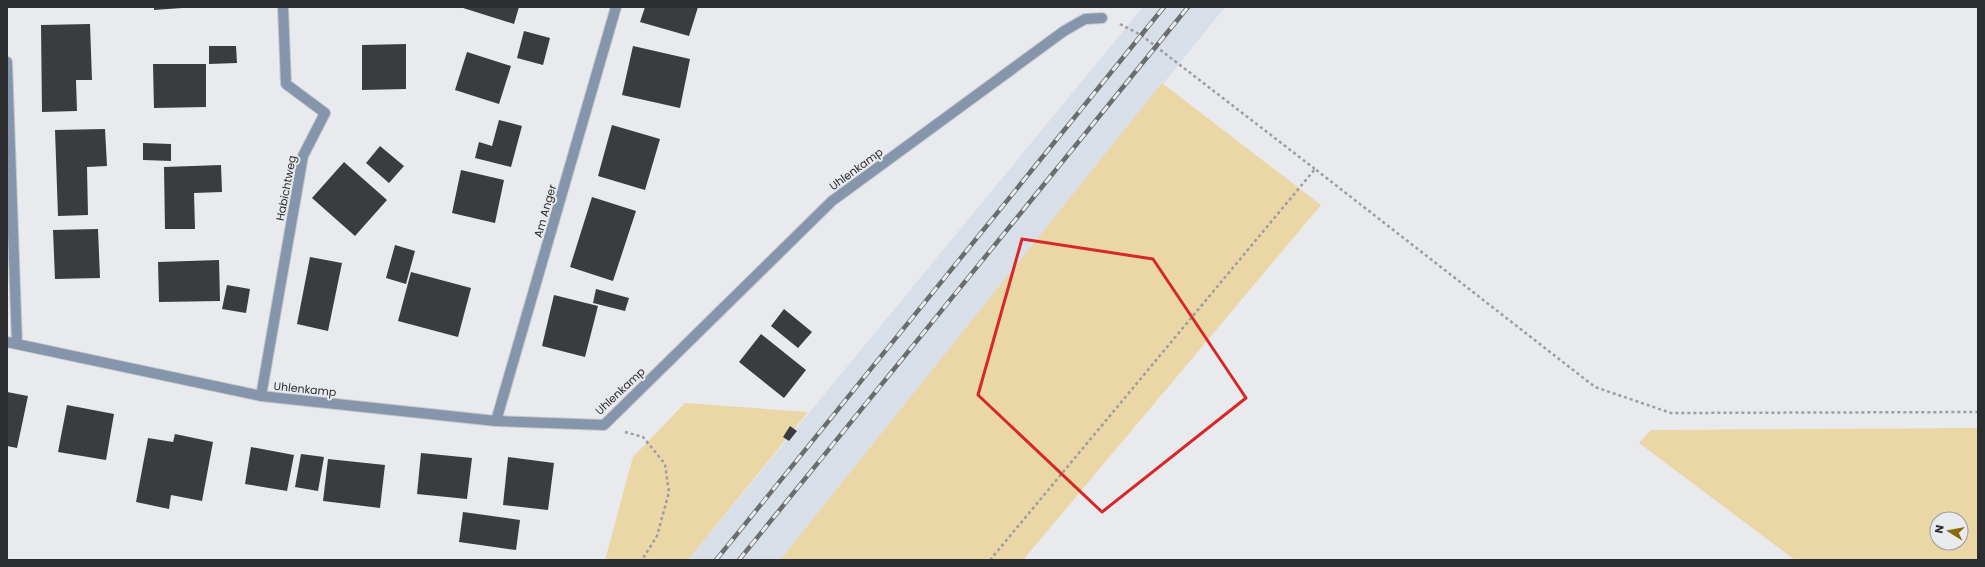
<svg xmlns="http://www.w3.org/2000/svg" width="1985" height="567" viewBox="0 0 1985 567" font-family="Poppins,sans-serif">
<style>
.built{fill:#d9dfe9}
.green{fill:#ebd6a5;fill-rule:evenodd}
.building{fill:#3a3c3e}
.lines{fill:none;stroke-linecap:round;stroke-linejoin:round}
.lane-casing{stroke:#c6c8cb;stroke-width:12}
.street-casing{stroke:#c6c8cb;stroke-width:12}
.path{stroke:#9b9da0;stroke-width:2.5;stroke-dasharray:3 3;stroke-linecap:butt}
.lane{stroke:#8596ac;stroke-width:10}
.street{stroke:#8596ac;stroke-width:10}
.rail-casing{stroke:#6b6c6e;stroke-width:4.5}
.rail{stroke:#e8eaee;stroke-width:3;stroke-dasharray:9;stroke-linecap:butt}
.marked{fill:none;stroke:#d62828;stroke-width:3;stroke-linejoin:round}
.labels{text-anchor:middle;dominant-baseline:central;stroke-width:4;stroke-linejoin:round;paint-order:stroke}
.street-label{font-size:11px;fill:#2c2d2e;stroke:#e8eaee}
</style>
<rect width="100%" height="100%" fill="#e8eaee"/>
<!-- built -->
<path class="built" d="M1143 7H1225L780 560H688Z"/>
<!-- green -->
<path class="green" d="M1162 83 1321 205 1023 560H780Z
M685 403 808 412 688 560H605L633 457Z
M1978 428V560H1795L1639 443 1651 430ZM1937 519H1961V543H1937Z"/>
<!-- building -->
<path class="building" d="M154 7H182V8L154 10Z
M460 7H519L514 24Z
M645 7H698L689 36 640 22Z
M90 24 92 80H76L77 111 42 112 41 25Z
M524 31 550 38 543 65 517 58Z
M406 44V89L362 90V45Z
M209 46H236L237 63 209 64Z
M633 46 690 59 680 108 622 95Z
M467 52 511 66 499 104 455 90Z
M153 64H206V107L154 108Z
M499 120 522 126 511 167 475 158 479 142 492 146Z
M612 125 660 139 645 190 598 176Z
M105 129 107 166 87 167 88 215 58 216 55 130Z
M143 143 171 144V161L143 160Z
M380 146 404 166 389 183 366 163Z
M344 162 387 200 355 236 312 198Z
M221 165 222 192 194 193 195 229H165L164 167Z
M461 170 504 180 495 223 452 213Z
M592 197 636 211 613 281 570 267Z
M98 229 100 278 55 279 53 230Z
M395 245 415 251 406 284 386 278Z
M310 257 342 263 328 331 297 324Z
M219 260 220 301 159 302 158 262Z
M411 272 471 288 458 337 398 321Z
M227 285 250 289 246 313 222 309Z
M596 289 629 298 625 311 593 303Z
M554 295 598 306 585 357 542 346Z
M784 309 812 332 798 348 771 326Z
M761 334 806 370 784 398 739 362Z
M7 392 28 396 17 448 7 446Z
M67 405 114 414 106 460 58 452Z
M790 426 797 431 789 441 783 437Z
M175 434 213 442 202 501 171 495 169 509 136 502 148 438 173 442Z
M251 447 294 455 287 491 245 484Z
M421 453 472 458 467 499 417 494Z
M301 454 324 457 318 491 295 487Z
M508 457 554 463 548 510 503 505Z
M328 459 385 465 380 508 323 501Z
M463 512 520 520 516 550 459 542Z"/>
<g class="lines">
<defs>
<path id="lane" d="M496 421 604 425 832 201 1064 31 1085 19 1102 18"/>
<path id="street" d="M7 62 17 344
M7 342 261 396 496 421 616 7
M261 396 303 156 325 113 286 84 283 7"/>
</defs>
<!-- lane casing -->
<use href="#lane" class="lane-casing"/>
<!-- street casing -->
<use href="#street" class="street-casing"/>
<!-- path -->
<path class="path" d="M1120 24 1141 35 1315 169
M625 432 643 437 665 464 669 492 657 536 642 560
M990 560 1315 169 1595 387 1671 413 1978 412"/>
<!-- lane -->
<use href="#lane" class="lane"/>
<!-- street -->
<use href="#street" class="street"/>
<defs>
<path id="rail" d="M716 560 1164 7
M739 560 1188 7"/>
</defs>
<!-- rail casing -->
<use href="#rail" class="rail-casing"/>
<!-- rail -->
<use href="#rail" class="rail"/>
</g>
<!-- marked area -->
<path class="marked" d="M1022 239 1153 259 1246 398 1102 512 978 395Z"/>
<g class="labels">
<!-- street labels -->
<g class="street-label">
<text transform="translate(856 169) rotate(-36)">Uhlenkamp</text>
<text transform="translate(286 188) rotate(-79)">Habichtweg</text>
<text transform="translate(545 211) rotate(-74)">Am Anger</text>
<text transform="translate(305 389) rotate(6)">Uhlenkamp</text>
<text transform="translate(620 391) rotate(-43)">Uhlenkamp</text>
</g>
</g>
<!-- border -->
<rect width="1985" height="567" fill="none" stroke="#2c2d2e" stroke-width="16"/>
<!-- north arrow -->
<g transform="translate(1949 531) rotate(281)"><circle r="19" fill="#e8eaee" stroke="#9d9ea1"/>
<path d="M0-3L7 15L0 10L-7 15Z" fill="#896a08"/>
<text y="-6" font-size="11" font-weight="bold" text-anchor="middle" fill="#2c2d2e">N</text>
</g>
</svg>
